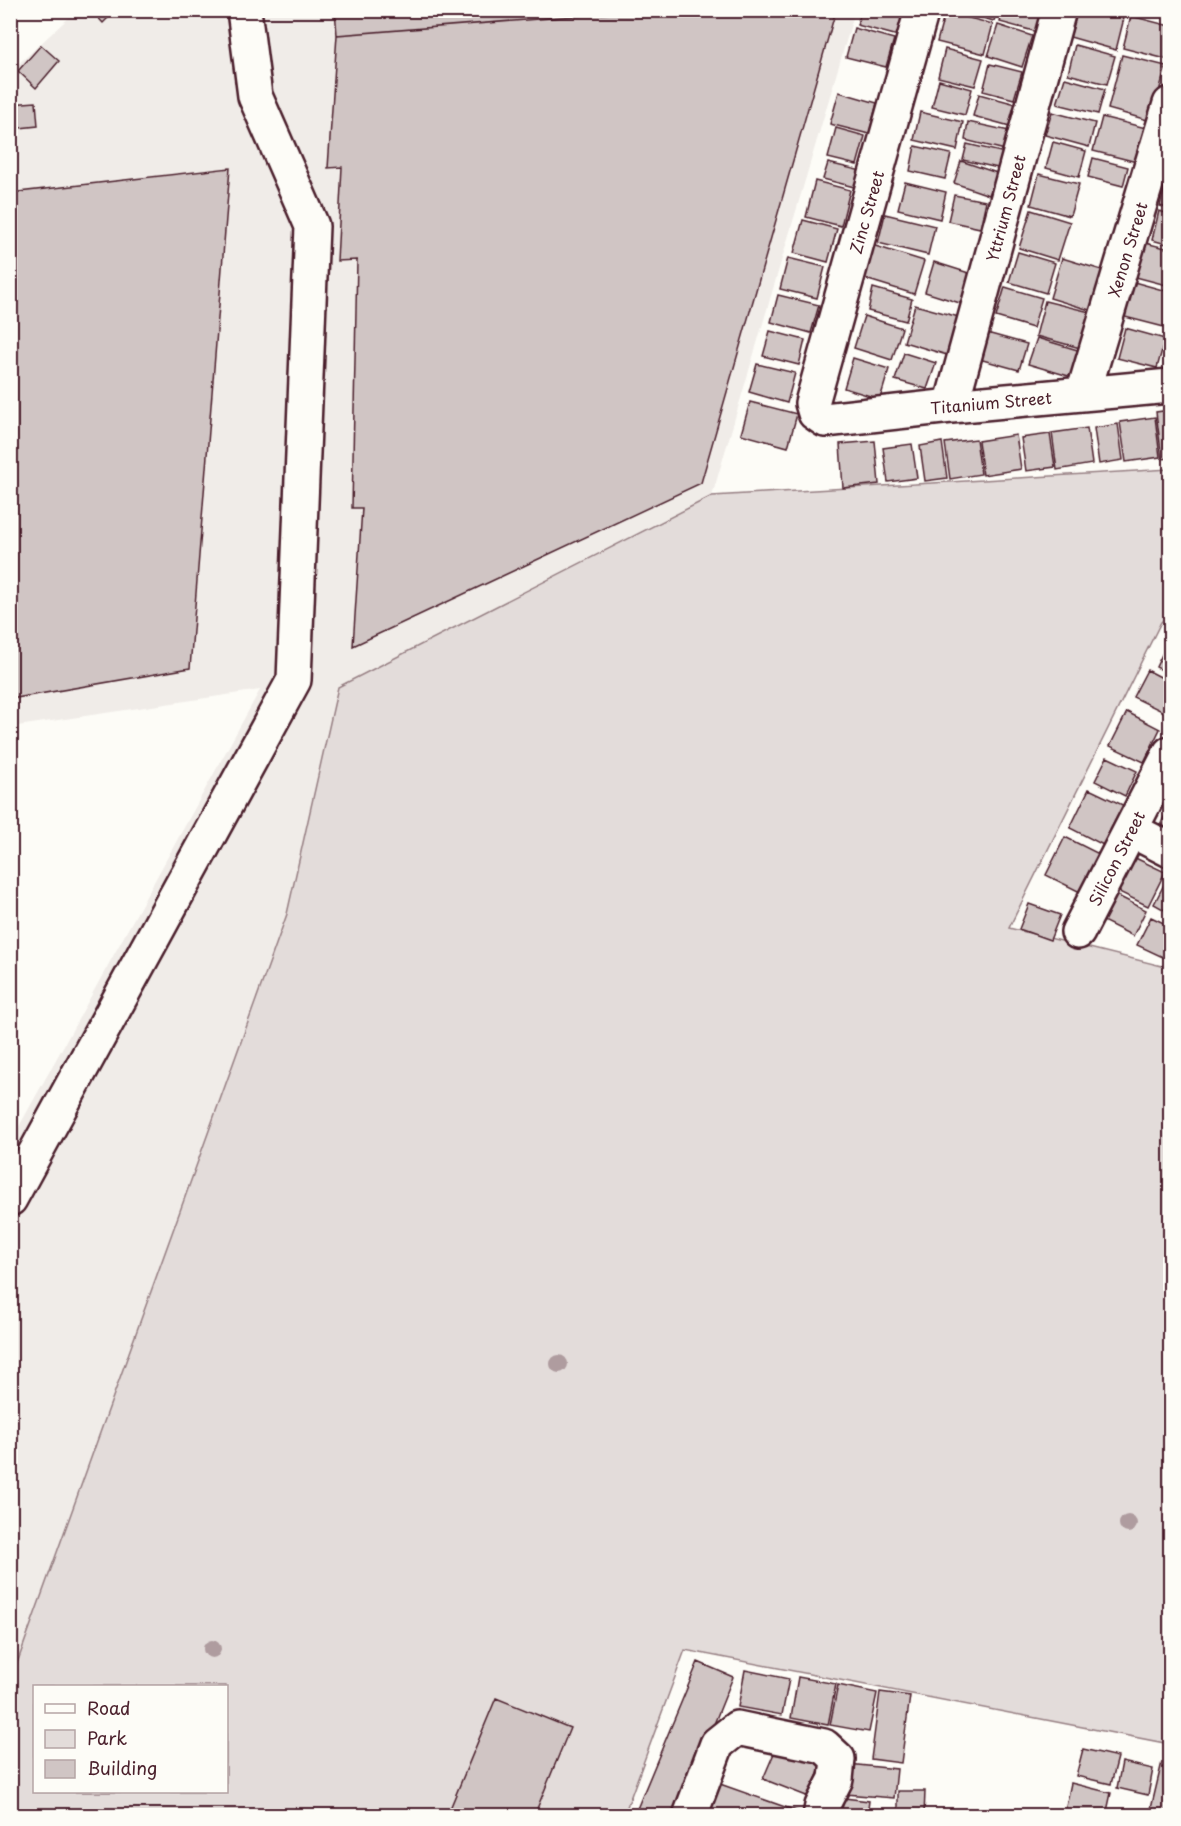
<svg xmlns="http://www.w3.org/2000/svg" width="1181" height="1826" viewBox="0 0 1181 1826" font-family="'Playpen Sans',sans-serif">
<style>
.built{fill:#f0ece8}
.green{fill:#e3dcda;stroke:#967e82;stroke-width:1.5;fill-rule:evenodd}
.building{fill:#d0c5c4;stroke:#4a1f2b;stroke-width:1.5}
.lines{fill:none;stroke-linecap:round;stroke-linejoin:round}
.minor-casing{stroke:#4a1f2b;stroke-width:38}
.minor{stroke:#fdfcf7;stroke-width:33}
.tree{fill:#af9c9f}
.labels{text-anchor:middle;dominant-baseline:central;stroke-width:6;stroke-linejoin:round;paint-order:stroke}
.street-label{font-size:16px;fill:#4a1f2b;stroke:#fdfcf7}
</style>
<rect width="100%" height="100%" fill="#fdfcf7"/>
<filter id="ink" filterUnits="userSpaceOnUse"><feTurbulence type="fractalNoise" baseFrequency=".0167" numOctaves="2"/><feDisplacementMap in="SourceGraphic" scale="12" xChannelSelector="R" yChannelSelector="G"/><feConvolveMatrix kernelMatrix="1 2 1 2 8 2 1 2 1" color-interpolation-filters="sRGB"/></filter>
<g filter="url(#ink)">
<!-- built -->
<path class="built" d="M76 11H855L712 496 338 687 287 914 11 1680V1141L260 690 11 727V71Z"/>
<!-- green -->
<path class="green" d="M1170 469V615L1161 622 1009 928 1170 968V1744L685 1650 624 1815 11 1816V1680L287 914 338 687 712 496ZM34 1686H226V1792H34Z"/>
<!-- building -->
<path class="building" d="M91 10H116L103 23Z
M335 10H650L337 35Z
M650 10H836L701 483 353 646 362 508H352L357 260 337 261 342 167 328 168 337 35Z
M861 10H913L906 38 857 25Z
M953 10H997L994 21Z
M1003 10H1051L1045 34 1000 22Z
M1078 10H1093L1124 18 1116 50 1070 37Z
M1145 10H1170V17Z
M945 12 993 24 985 54 937 42Z
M1131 16 1170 26V43L1166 59 1123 48Z
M998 25 1032 36 1022 67 988 56Z
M854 28 894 39 886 67 846 57Z
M41 45 59 61 36 88 18 71Z
M1075 45 1115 56 1107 84 1068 74Z
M945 49 983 59 975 86 938 77Z
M1122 55 1166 66 1151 121 1108 109Z
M990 64 1022 72 1014 99 983 91Z
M1065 78 1105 89 1098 114 1057 104Z
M939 80 972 89 965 115 932 107Z
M839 92 877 103 869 134 830 124Z
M979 94 1016 104 1010 126 973 116Z
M36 102 38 126 10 129V104Z
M920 112 963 122 957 150 914 140Z
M1052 112 1095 123 1089 147 1045 135Z
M1102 117 1146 128 1137 162 1093 151Z
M968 122 1014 132 1009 151 965 140Z
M836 128 865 136 857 165 828 158Z
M1053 142 1086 151 1079 177 1046 168Z
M967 144 1005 153 1002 169 963 160Z
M915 146 951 154 945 179 910 171Z
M1093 158 1128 167 1123 186 1088 177Z
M961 161 997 173 989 195 954 183Z
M828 163 866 172 862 189 823 179Z
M230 168 190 668 10 699V193Z
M1039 174 1079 184 1070 216 1031 205Z
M1167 179 1170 180V209L1160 206Z
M815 181 850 190 841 226 806 217Z
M905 182 946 192 940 219 898 209Z
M954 195 986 201 980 228 948 221Z
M1031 210 1070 222 1058 260 1019 248Z
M1159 211 1170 214V245L1152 240Z
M885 214 935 226 928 255 878 243Z
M803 220 837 229 828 262 794 253Z
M1141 242 1170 249V286L1132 276Z
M872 245 924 261 914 294 862 278Z
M1018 252 1055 263 1046 293 1009 282Z
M788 258 825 267 817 298 780 289Z
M1062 258 1105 271 1093 311 1050 298Z
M934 262 972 274 963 304 925 292Z
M1134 282 1170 292V317L1168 328 1125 317Z
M1005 287 1042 298 1033 328 996 317Z
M873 288 912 299 906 321 868 311Z
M778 295 819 305 811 333 771 322Z
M1045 301 1094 313 1084 349 1036 336Z
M915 305 959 317 947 355 904 342Z
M864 316 902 328 892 360 854 348Z
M1125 328 1165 339 1157 368 1117 358Z
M770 331 805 340 799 365 763 356Z
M987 333 1027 344 1019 370 979 359Z
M1037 338 1081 351 1072 377 1028 364Z
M904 353 936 363 927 389 895 380Z
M853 358 889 369 880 399 844 388Z
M757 364 795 373 787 403 749 392Z
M750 402 797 414 788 447 741 434Z
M1170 410V458L1162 459 1156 412Z
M1155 417 1160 457 1126 462 1120 422Z
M1118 424 1123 460 1099 464 1094 428Z
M1087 428 1092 464 1057 470 1052 433Z
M1050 434 1055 467 1026 471 1021 438Z
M1016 435 1021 469 983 475 978 441Z
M976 439 981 474 950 479 945 443Z
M875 441 879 484 843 488 840 444Z
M942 442 947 478 925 481 920 446Z
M912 444 917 478 888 482 883 448Z
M1167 644 1170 646V674L1156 667Z
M1147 670 1170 682V709L1168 714 1133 697Z
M1127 712 1160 729 1144 762 1110 746Z
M1107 757 1137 771 1125 796 1095 781Z
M1089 789 1129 808 1109 848 1070 828Z
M1170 804V831L1160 826Z
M1065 837 1105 857 1086 895 1046 875Z
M1129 855 1165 872 1148 906 1113 889Z
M1170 873V913L1154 904Z
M1114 894 1146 910 1133 936 1101 920Z
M1029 904 1060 915 1050 940 1019 929Z
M1151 917 1170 926V951L1167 959 1137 945Z
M698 1662 733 1677 677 1816H634Z
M745 1670 789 1679 782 1715 738 1707Z
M798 1677 836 1684 828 1725 791 1718Z
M838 1685 877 1693 869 1732 830 1725Z
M880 1692 910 1696 901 1763 871 1759Z
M496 1698 570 1728 534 1816H447Z
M778 1744 823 1761 809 1797 763 1779Z
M1083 1749 1118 1757 1111 1784 1076 1776Z
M1122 1762 1153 1769 1148 1795 1117 1788Z
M1162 1762 1170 1764V1816L1150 1813Z
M848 1764 897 1769 894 1798 845 1794Z
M1071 1783 1111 1793 1106 1816H1064Z
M720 1784 802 1813 801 1816H704Z
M898 1791H925L924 1816H898Z
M844 1798 869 1801 867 1816H841Z"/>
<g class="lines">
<defs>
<path id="minor" d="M922 10 812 403 815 413 825 420 951 406 1170 386
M1083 394 1170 104
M951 406 1059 10
M1131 830 1170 850
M1078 932 1170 753
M10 1199 294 680 312 226 255 96 244 10
M690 1816 717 1744 737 1728 824 1746 838 1759 836 1779 822 1806 820 1816"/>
</defs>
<!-- minor casing -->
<use href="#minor" class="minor-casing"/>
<!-- minor -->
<use href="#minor" class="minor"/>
</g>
<!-- trees -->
<g class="tree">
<circle cx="559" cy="1364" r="9"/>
<circle cx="1128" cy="1524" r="9"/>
<circle cx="212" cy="1649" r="9"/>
</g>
</g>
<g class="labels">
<!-- street labels -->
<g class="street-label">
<text transform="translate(1005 208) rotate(-75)">Yttrium Street</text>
<text transform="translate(866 212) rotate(-74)">Zinc Street</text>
<text transform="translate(1127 249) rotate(-73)">Xenon Street</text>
<text transform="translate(991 402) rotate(-5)">Titanium Street</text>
<text transform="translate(1116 858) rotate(-63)">Silicon Street</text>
</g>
</g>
<!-- margin -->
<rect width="1181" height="1826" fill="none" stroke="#fdfcf7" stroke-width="36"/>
<rect x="18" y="18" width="1145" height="1790" fill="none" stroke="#4a1f2b" stroke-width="2" filter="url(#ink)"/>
<!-- legend -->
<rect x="33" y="1685" width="195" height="108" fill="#fdfcf7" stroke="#b5a4a5" stroke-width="1.5"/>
<rect x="45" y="1704" width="30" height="9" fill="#fdfcf7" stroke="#b5a4a5" stroke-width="1.5"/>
<text x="87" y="1715" font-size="18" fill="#4a1f2b">Road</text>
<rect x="45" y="1730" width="30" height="18" fill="#e3dcda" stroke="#b5a4a5" stroke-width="1.5"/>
<text x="87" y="1745" font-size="18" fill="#4a1f2b">Park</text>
<rect x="45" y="1760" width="30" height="18" fill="#d0c5c4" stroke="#b5a4a5" stroke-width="1.5"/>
<text x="87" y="1775" font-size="18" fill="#4a1f2b">Building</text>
</svg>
